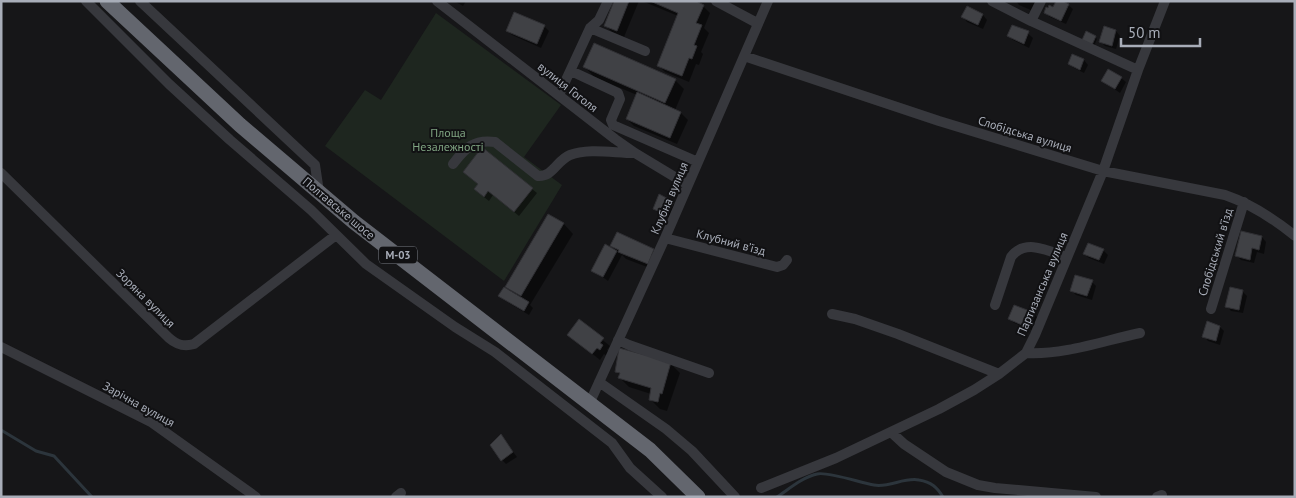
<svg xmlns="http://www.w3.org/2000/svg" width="1296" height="498" viewBox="0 0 1296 498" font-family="'PT Sans',sans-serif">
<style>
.green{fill:#1e261f}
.shadow{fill:#0007}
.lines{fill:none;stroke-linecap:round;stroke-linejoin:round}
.stream{stroke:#2c353c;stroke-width:3}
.building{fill:#404145;stroke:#303034}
.minor{stroke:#37383d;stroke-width:10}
.highway{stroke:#63666e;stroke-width:15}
.labels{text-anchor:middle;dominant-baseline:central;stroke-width:4;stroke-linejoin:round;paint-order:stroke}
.shield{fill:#111113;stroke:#7b7e86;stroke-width:1}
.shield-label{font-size:11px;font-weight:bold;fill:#a8adb8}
.street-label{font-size:12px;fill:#a8adb8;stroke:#111113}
.park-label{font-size:12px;fill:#7fa381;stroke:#111113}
</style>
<rect width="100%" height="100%" fill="#161618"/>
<!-- green -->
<path class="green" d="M436 13 561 105 524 157 562 185 504 281 325 146 365 90 381 100Z"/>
<!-- shadow -->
<path class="shadow" d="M454 1H466L463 6Z
M615 1H639L624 37 612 32 605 25Z
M642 1H692L703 6 710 13 704 28 709 33 701 52 703 54 699 65 696 64 689 82 665 72 658 65 678 16Z
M1016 1H1037L1033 11 1019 5Z
M1068 5 1073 9 1066 24 1050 17 1045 12Z
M967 8 983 15 987 20 983 29 967 22 963 17Z
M544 26 549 31 541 48 512 35 507 31Z
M1105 28 1116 31 1120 36 1116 49 1105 46 1101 42Z
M1025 31 1033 38 1029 48 1013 40 1008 35Z
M1095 37 1097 39 1094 46 1085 42Z
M1073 55 1084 60 1088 65 1084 73 1074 68 1069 64Z
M585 67 675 80 684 89 675 110 681 113 688 120 677 144 634 126 627 119 637 95 594 77Z
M1121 78 1126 82 1120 93 1103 81Z
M482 149 537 193 519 216 493 195 489 201 480 194Z
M671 201 678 208 670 218 659 213 654 209Z
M549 215 564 224 573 234 530 305 533 308 529 315 504 300 500 296 511 292 506 287Z
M1262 237 1266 242 1264 254 1257 252 1254 263 1241 260 1237 256Z
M606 246 617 252 612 246 654 250 661 257 655 270 626 259 622 255 608 281 593 270Z
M1103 250 1108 255 1104 264 1089 258 1084 254Z
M1092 282 1096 286 1092 300 1076 295 1071 290Z
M1242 291 1247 296 1243 313 1231 311 1227 306Z
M1034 314 1039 319 1034 331 1014 323 1010 319Z
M579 321 610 346 607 350 610 353 607 356 604 354 600 360 569 335Z
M1220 327 1224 331 1220 345 1208 341 1204 336Z
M670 363 680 373 667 411 660 409 650 399 651 394 629 387 620 378V375L616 371Z
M501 436 517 457 506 464 502 460Z"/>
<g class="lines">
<!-- stream -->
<path class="stream" d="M1 430 36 451 54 456 92 497
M777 497C789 489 803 477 817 474 827 471 861 483 874 485 889 488 904 477 919 480 931 482 937 487 943 497"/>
</g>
<!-- building -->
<path class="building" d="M614 1H629L617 31 604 26Z
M650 1H696L704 5 696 23 702 25 694 45 697 46 692 59 689 58 682 76 657 66 678 13Z
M1056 1H1063L1069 4 1061 21 1044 13 1046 7 1048 8 1049 5 1053 7Z
M967 6 983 14 978 25 961 17Z
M514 12 545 25 537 44 506 31Z
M1012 25 1029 31 1024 44 1007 36Z
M1104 26 1116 30 1112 46 1099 42Z
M1086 31 1096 36 1092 45 1082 40Z
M594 43 676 79 665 103 583 67Z
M1072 54 1084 59 1080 70 1068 64Z
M1108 69 1122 77 1115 89 1101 81Z
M637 92 681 112 670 138 626 119Z
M482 147 533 188 514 212 488 191 484 197 474 189 478 184 463 172Z
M659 194 674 202 671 208 668 207 665 214 653 209Z
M548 214 564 223 521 296 505 287Z
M1241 231 1262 236 1259 250 1252 248 1250 260 1235 256Z
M617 232 654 249 648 264 618 252 619 250 610 246Z
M1088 243 1104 249 1099 260 1083 254Z
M605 244 617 251 603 277 591 271Z
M1075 275 1093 280 1087 296 1070 291Z
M504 287 529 302 524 311 498 296Z
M1230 287 1243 290 1239 310 1225 307Z
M1014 305 1035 313 1029 328 1008 319Z
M579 319 604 338 600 343 603 345 600 350 597 348 592 354 567 335Z
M1207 321 1220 326 1216 341 1202 337Z
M619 348 671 362 662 394 660 393 658 402 649 400 651 388 618 378 620 373 615 372Z
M501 434 513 452 501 461 490 445Z"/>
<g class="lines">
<!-- minor -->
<path class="minor" d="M86 1 169 84 230 140 311 210 366 264 455 327 495 352 612 443 630 468 662 497
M140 1 315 165 319 192
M437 1 615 139 635 153 688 185
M716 1 757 23
M992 1 1031 21 1138 70
M1031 21 1041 1
M590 28 645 51
M744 56 939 121 1103 171 1225 195C1251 204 1273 218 1295 236
M571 71 618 93 620 99 611 120 613 125 698 162
M559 95 590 28 599 20 608 1
M453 164C465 148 474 139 495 142L538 176C553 177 557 160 570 155 589 148 614 153 634 153
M1 173 169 338C177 345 184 347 194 344L336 235
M665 238 777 267 783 265 787 260
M995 305 1011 257C1025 238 1049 251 1066 257
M1211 309 1244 202
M832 314 855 319 898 334 999 374
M618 340 629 345 709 373
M1 347 151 422 256 497
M1026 353C1065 355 1102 341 1140 333
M599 382 666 429 692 451 735 497
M590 402 665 238 768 1
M891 432 904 444 946 472 978 485 995 488 1096 497
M761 488 836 458 939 409 974 390 999 374 1026 353 1035 335 1103 171 1138 70 1165 1
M396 497 401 493
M1157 497 1162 495"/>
<!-- highway -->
<path class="highway" d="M107 1 240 125 354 222 650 450 698 497"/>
</g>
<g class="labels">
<!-- shield labels -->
<rect class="shield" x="379" y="246.5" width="38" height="17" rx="4"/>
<g class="shield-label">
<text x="398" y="255">М-03</text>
</g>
<!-- street labels -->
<g class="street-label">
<text transform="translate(568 87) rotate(38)">вулиця Гоголя</text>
<text transform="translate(1025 134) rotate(17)">Слобідська вулиця</text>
<text transform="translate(669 198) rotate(-67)">Клубна вулиця</text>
<text transform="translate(339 208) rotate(40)">Полтавське шосе</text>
<text transform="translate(731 242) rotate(15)">Клубний в’їзд</text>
<text transform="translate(1215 252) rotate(-73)">Слобідський в’їзд</text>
<text transform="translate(1042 284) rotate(-67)">Партизанська вулиця</text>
<text transform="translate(146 298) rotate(45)">Зоряна вулиця</text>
<text transform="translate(139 404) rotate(29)">Зарічна вулиця</text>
</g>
<!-- park labels -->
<g class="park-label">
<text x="448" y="132">Площа<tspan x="448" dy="14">Незалежності</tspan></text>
</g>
</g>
<!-- border -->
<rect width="1296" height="498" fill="none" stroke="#a8adb8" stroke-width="5"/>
<!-- scale -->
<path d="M1121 38v8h79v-8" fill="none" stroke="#a8adb8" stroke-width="2.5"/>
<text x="1128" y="38" font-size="15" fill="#a8adb8" stroke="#111113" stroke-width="4" paint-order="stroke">50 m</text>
</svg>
